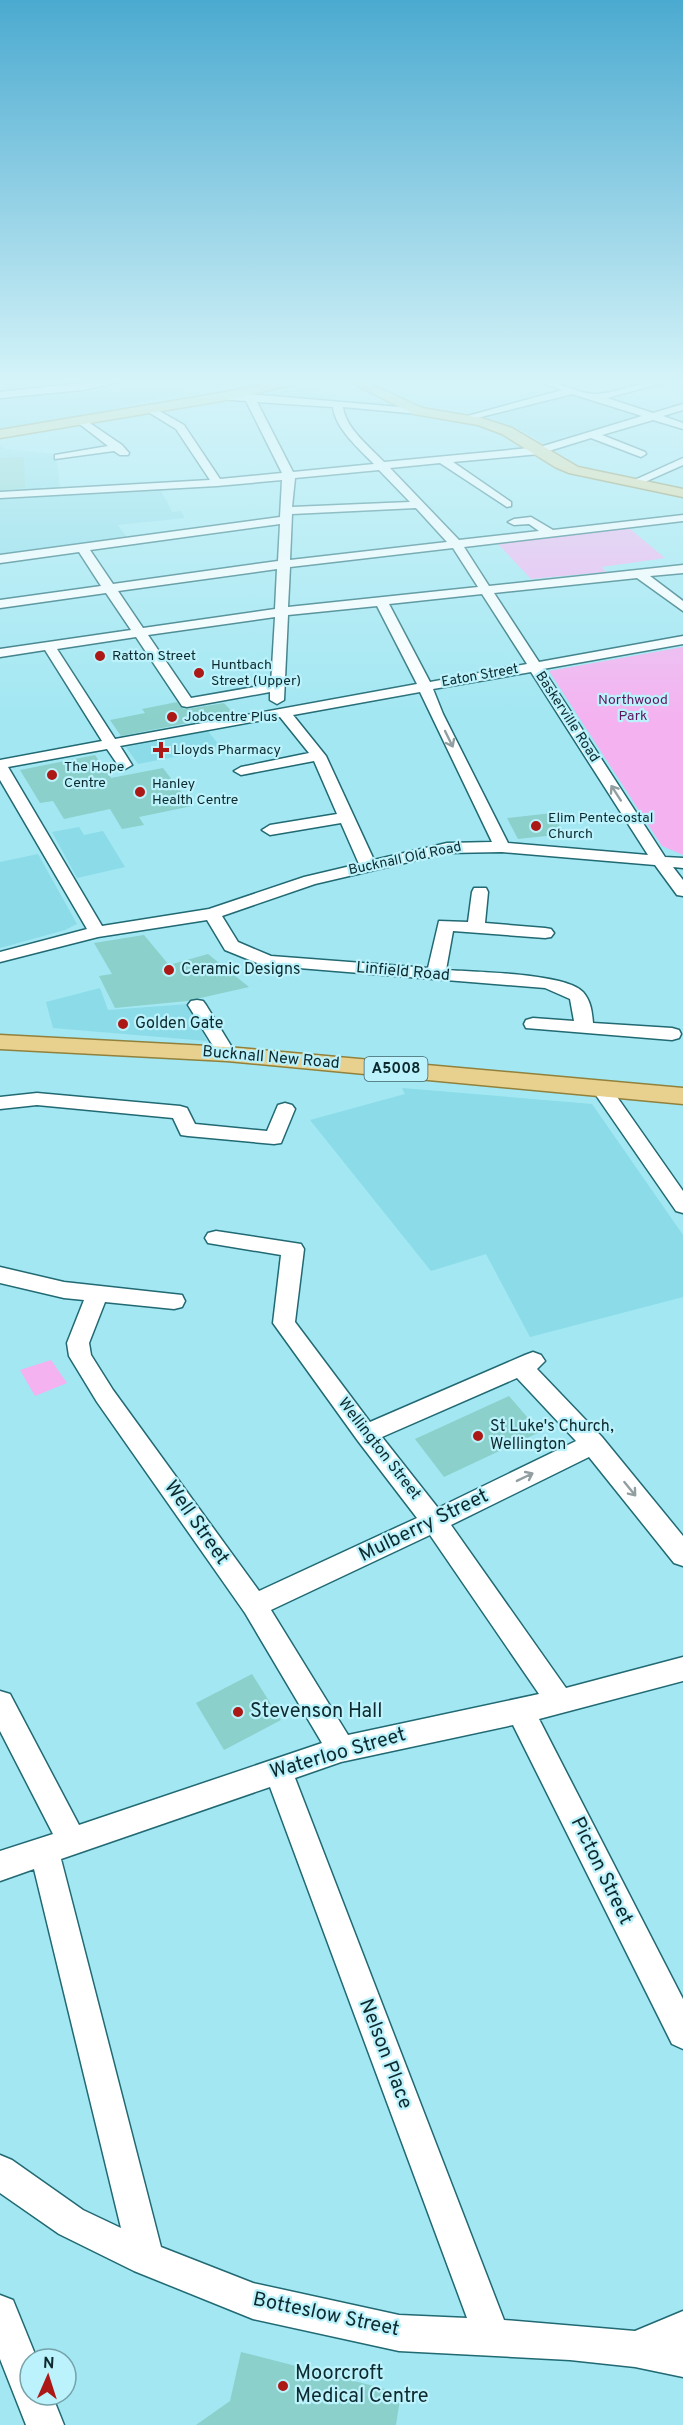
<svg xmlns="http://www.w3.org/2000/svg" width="683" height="2425" viewBox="0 0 683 2425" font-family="Overpass,sans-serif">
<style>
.built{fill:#8bdbe8}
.green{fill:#f4b2f0}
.building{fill:#8bd0ca}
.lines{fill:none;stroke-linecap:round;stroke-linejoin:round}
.minor-casing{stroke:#216973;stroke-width:3}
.major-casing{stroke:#91813c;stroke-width:3}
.minor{fill:#fff;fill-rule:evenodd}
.major{fill:#e8d08f;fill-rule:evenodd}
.oneway{stroke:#929fa1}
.poi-dot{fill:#ab1815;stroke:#bbf2fb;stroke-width:2}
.labels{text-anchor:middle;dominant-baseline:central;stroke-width:4.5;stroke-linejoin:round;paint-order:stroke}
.far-poi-label{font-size:14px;fill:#0d2a2e;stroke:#bbf2fb;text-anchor:start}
.far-street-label{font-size:14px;fill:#0d2a2e;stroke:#bbf2fb}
.far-park-label{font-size:14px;fill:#5e175d;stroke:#bbf2fb}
.shield{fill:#bbf2fb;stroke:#41666c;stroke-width:1.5}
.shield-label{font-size:15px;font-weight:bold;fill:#0d2a2e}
.poi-label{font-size:16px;fill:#0d2a2e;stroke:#bbf2fb;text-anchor:start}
.street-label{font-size:16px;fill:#0d2a2e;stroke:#bbf2fb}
.near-street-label{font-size:20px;fill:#0d2a2e;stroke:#bbf2fb}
.near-poi-label{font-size:20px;fill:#0d2a2e;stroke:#bbf2fb;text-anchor:start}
</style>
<rect width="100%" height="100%" fill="#a2e7f2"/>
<!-- built -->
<path class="built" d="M26 381H204L214 385 76 418 0 430V385Z
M309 381 329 400 279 397 262 395 258 392Z
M571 395 639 417 546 445 517 428 485 418Z
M0 445 6 449 56 454 61 495 160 489 172 512 181 511 185 518 118 525 128 539 0 556Z
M208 731 221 748 138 764 126 747Z
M79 827 84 835 103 831 125 867 77 878 52 832Z
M38 854 77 924 65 930 0 948V862Z
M100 988 108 1010 188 1004 207 1041 53 1028 46 1002Z
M402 1088 592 1104 683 1235V1297L530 1337 486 1254 431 1271 310 1120 405 1094Z"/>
<!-- green -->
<path class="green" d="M629 528 665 558 602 567 606 572 531 579 497 543Z
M683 647V855L662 846 549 671Z
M51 1360 67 1383 35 1396 20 1370Z"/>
<!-- building -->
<path class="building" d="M24 457 25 488 0 490V458Z
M177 702 182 708 187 709 224 703 234 714 121 736 110 720 145 713 142 709Z
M95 755 111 778 163 768 192 806 139 817 144 825 122 829 110 809 64 819 53 801 40 803 20 770Z
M553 813 564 834 518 839 507 818Z
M144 935 169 965 208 954 249 987 187 1001 115 1008 99 976 112 974 94 943Z
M509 1396 540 1432 444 1477 415 1439Z
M252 1674 281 1720 224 1750 196 1703Z
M241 2352 401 2393 396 2425H196L230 2401Z"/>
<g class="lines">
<defs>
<path id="minor" d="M103 381H124L83 390 0 398V392Z
M538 381C559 380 582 396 598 394 621 392 640 381 664 381L662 383 607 398 653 413 683 404V410L663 416 683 423V429L653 420 602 435 645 452 646 454 641 457 591 438 539 454 453 462 511 502V506L507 507 440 463 390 468 459 540 539 531 529 524 514 525 508 522 514 519 531 517 553 530 683 515V521L464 547 489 586 683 565V573L650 576 683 601V611L637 578 494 593 539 662 683 636V644L543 669 665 857 683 858V868L673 867 683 880V896L677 895 655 865 502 852 447 853 315 884 222 916 238 942 271 956 428 968 439 921 468 922 472 892 474 888H486L488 892 485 923 545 928 551 929 554 933 551 937 545 938 453 931 446 970C474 972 566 973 583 992 591 1001 592 1012 593 1023L672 1028 679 1030 681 1034 679 1038 672 1040 526 1028 524 1024 526 1020 533 1018 574 1021 570 999 545 988 262 965 225 950 207 920 98 937 0 962V952L87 929 0 780V760L102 741 45 650 0 657V649L131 630 106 593 0 608V600L101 586 79 552 0 563V555L280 517 282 480 217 486 0 498V492L210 480 176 429 145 410V406L149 405 184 425 220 479 282 473 246 401 218 399 216 397 221 394H249L423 409V413L419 414 343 407C345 428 371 448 384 462L540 447 642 416 572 394 465 421 460 418 562 390ZM257 402 333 407C335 428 359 449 374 464L293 472ZM379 470 410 502 292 507 295 478ZM416 508 447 542 290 560 292 514ZM280 524 278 561 113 584 90 550ZM453 548 478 587 288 607 290 567ZM277 569 275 609 143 628 118 591ZM482 594 527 664 430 682 389 604ZM377 606 417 684 115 739 57 649 136 637 182 706 187 707 270 692V700L277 704 284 700 288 615ZM275 617 271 684 191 698 148 635ZM531 672 648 855 508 843 443 714 433 689ZM420 692 492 842 447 843 374 860 326 756 293 715ZM280 717 309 753 241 767 234 771 241 775 314 761 337 814 270 825 262 830 270 835 341 823 359 864 304 877 209 909 102 926 8 767 107 749 120 768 125 769 132 765 120 746Z
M81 417 122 445 129 453 128 455H120L114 451 55 459V455L108 446 77 422V418Z
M683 458V465L638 485H630L628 483Z
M197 1000 203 1001 206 1005 236 1054 234 1058H220L218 1054 188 1005 191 1001Z
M601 1082 608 1084 683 1191V1213L676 1211 591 1088 594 1084Z
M37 1093 180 1106 187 1108 195 1124 267 1131 278 1105 285 1103 292 1105 295 1109 281 1143 274 1144 188 1136 181 1135 173 1118 37 1105 0 1109V1097Z
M216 1231 301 1244 304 1249 295 1322 370 1422 525 1355 533 1352 541 1355 545 1361 537 1369 602 1437 683 1536V1566L674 1563 589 1457 451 1525 566 1688 683 1657V1681L539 1719 683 1999V2049L672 2044 513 1725 341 1762 295 1778 504 2320 635 2331 683 2311V2377L635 2367 570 2360 399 2351 253 2319 134 2271 59 2234 0 2193V2155L12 2160 83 2210 121 2228 34 1869 0 1881V1851L53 1834 0 1731V1691L10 1694 79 1825 322 1743 245 1613 97 1402 69 1356 67 1343 84 1300 64 1298 0 1283V1267L64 1282 182 1295 185 1301 182 1307 174 1309 105 1302 89 1343 91 1355 113 1390 259 1591 417 1518 358 1441 273 1323 281 1255 208 1243 205 1238 208 1233ZM517 1378 576 1441 438 1508 382 1437ZM430 1535 539 1694 348 1735 271 1610ZM270 1787 467 2318 399 2315 253 2283 161 2247 61 1859Z
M0 2295 13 2300 37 2359H30V2395H52L64 2425H26L0 2359Z"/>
<path id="major" d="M277 381H298L296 384 221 401 0 438V430L221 393Z
M348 381H364L422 408 481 418 512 428 578 467 683 489V497L569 473 555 467 502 434 478 425 414 414Z
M0 1035 227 1047 683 1088V1104L227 1061 0 1049Z"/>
</defs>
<!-- minor casing -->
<use href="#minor" class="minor-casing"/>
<!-- major casing -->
<use href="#major" class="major-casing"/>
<!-- minor -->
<use href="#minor" class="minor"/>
<!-- major -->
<use href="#major" class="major"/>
</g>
<!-- one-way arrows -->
<defs><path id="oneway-shaft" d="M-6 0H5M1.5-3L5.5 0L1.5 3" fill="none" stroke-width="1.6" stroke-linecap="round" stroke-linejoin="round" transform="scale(1.5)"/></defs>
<g class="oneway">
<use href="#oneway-shaft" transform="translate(449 739) rotate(64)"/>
<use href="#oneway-shaft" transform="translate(616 793) rotate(-123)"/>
<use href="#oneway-shaft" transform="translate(525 1477) rotate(-26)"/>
<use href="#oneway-shaft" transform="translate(630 1489) rotate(51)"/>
</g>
<!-- sky -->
<linearGradient id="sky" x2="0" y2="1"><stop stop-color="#4baad0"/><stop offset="0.53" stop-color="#d5f4f9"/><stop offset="1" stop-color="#d5f4f9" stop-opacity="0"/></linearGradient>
<rect width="683" height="720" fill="url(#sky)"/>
<!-- markers -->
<g class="poi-dot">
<circle cx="100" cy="656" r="6"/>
<circle cx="199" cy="673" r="6"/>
<circle cx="172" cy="717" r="6"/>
<path d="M158 741h6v6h6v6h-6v6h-6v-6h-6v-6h6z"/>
<circle cx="52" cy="775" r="6"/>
<circle cx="140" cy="792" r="6"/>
<circle cx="536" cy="826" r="6"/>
<circle cx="169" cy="970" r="6"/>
<circle cx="123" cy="1024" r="6"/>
<circle cx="478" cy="1436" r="6"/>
<circle cx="238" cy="1712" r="6"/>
<circle cx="283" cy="2386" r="6"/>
</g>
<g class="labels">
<!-- far-poi labels -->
<g class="far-poi-label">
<text x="112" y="656">Ratton Street</text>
<text x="211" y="665">Huntbach<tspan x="211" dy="16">Street (Upper)</tspan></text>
<text x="184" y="717">Jobcentre Plus</text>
<text x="173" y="750">Lloyds Pharmacy</text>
<text x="64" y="767">The Hope<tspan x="64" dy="16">Centre</tspan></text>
<text x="152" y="784">Hanley<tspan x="152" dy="16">Health Centre</tspan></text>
<text x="548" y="818">Elim Pentecostal<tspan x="548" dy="16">Church</tspan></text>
</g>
<!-- far-street labels -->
<g class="far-street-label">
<text transform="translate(480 676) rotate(-10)">Eaton Street</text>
<text transform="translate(567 717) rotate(57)">Baskerville Road</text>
<text transform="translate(405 859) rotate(-12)">Bucknall Old Road</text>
</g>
<!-- far-park labels -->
<g class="far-park-label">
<text x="633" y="700">Northwood<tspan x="633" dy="16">Park</tspan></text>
</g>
<!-- shield labels -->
<rect class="shield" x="364.5" y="1057" width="63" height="24" rx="4.5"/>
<g class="shield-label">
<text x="396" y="1069">A5008</text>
</g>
<!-- poi labels -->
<g class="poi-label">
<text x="181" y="970">Ceramic Designs</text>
<text x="135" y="1024">Golden Gate</text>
<text x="490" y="1427">St Luke's Church,<tspan x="490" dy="18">Wellington</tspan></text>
</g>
<!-- street labels -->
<g class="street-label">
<text transform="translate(403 972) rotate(5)">Linfield Road</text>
<text transform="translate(271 1058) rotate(5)">Bucknall New Road</text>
<text transform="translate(379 1449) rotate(52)">Wellington Street</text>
</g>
<!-- near-street labels -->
<g class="near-street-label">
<text transform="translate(196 1523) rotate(55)">Well Street</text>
<text transform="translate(424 1526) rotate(-26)">Mulberry Street</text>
<text transform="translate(338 1754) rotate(-16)">Waterloo Street</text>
<text transform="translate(601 1871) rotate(64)">Picton Street</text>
<text transform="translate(385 2054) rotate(69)">Nelson Place</text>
<text transform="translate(326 2315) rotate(12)">Botteslow Street</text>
</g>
<!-- near-poi labels -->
<g class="near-poi-label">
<text x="250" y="1712">Stevenson Hall</text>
<text x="295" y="2374">Moorcroft<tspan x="295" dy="23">Medical Centre</tspan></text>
</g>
</g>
<!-- north arrow -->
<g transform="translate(48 2377) rotate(3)"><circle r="28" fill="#bbf2fb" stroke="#75a2a9" stroke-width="1.5"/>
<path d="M0-4.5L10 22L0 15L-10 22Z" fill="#ab1815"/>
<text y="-9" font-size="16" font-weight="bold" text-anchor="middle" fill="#0d2a2e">N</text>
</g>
</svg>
